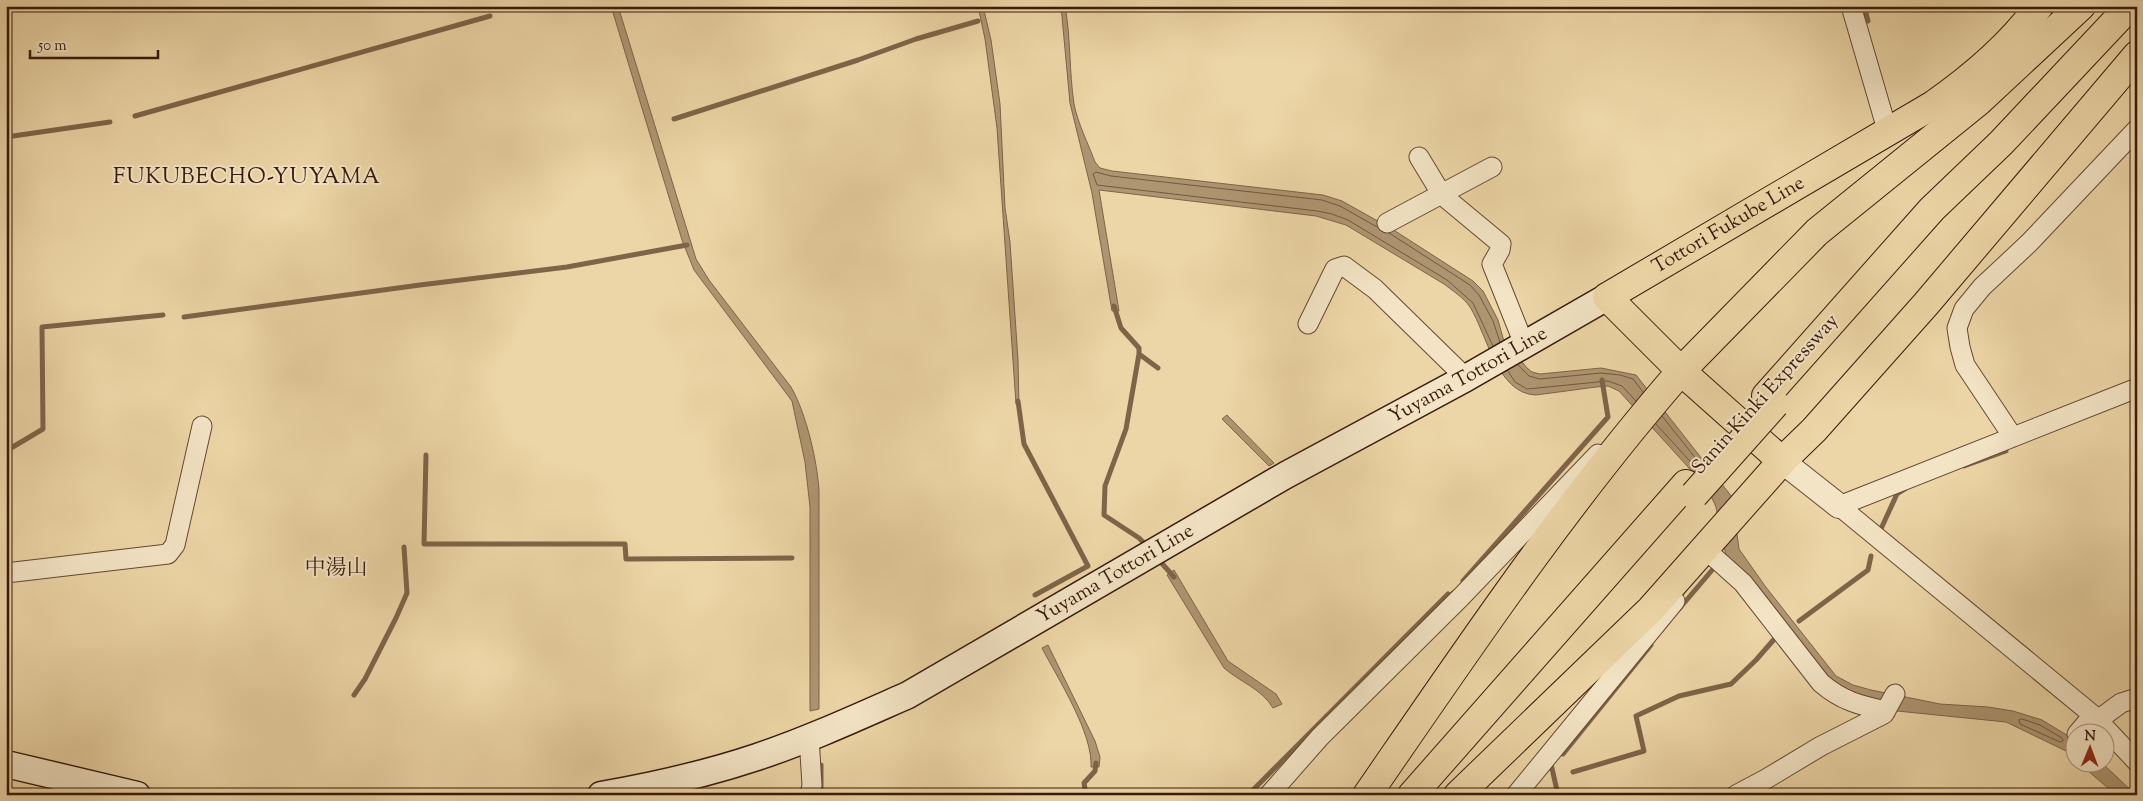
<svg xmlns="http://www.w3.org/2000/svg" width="2143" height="801" viewBox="0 0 2143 801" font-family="'Sorts Mill Goudy','Noto Serif JP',serif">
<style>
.water{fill:#ae9571;stroke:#7e6448}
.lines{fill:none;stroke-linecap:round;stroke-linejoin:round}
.shore{stroke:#72583e;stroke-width:1}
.stream{stroke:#7e6448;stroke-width:5}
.minor-casing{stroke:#644932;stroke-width:21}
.tertiary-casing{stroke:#644932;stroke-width:26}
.secondary-casing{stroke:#371a0b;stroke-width:29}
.primary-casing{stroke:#371a0b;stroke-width:30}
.trunk-casing{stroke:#371a0b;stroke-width:30}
.motorway-casing{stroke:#371a0b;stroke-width:30}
.minor{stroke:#f3e4c5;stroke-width:19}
.tertiary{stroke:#f3e4c5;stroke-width:24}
.secondary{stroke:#f3e4c5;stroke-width:26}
.primary{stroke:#ecd5a6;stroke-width:28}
.trunk{stroke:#ecd5a6;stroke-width:28}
.motorway{stroke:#ecd5a6;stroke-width:28}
.motorway-bridge-casing{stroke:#371a0b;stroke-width:30;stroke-linecap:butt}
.motorway-bridge{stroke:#ecd5a6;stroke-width:28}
.labels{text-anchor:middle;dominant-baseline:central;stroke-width:4;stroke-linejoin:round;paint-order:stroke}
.street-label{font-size:20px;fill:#371a0b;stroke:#f3e4c5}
.neighbourhood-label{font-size:21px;fill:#371a0b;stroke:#f3e4c5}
.quarter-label{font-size:22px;letter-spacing:1px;fill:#371a0b;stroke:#f3e4c5}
</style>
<rect width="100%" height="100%" fill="#ecd5a6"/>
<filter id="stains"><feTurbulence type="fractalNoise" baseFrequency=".004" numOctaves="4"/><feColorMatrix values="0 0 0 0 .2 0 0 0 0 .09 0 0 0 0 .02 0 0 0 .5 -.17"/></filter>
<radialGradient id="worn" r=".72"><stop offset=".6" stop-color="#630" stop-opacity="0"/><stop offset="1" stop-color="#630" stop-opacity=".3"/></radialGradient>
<!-- water -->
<path class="water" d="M611 6H618L696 259 709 280 791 387C806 413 817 460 819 490V709L810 711V507L805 462 792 401 694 270 682 240Z
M978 6H983L991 40 1000 104 1005 208 1010 242 1018 360 1019 408 1016 404 997 128 985 39Z
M1061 6H1065C1071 39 1069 71 1074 104 1078 124 1088 143 1095 162L1100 168 1112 171 1323 195 1342 201 1392 229 1473 281 1483 291 1498 320 1503 338 1527 368 1532 372 1540 374 1601 368 1636 375 1732 497 1739 549 1765 586 1836 676 1853 685 1871 690 1940 704 1988 707 2013 711 2042 720 2075 740V759L2066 751 2006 722 1897 711 1834 691 1726 556 1716 507 1708 489 1619 391 1608 386 1596 387 1536 395C1497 394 1487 334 1470 307 1464 298 1453 291 1444 284L1346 225 1316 216 1099 190 1119 311H1112L1092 193 1070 103Z
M1227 415 1274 463 1269 466 1222 419Z
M1174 570 1228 661 1276 694 1282 704 1273 708C1262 689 1240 682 1224 668L1167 575Z
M1048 645 1095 741 1100 757 1099 767H1091C1093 733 1058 679 1042 648Z
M2080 764H2103L2136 795H2116Z"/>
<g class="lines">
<!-- shore -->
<path class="shore" d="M1377 227 1340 206 1322 200 1111 176 1096 172 1093 174 1097 185 1317 211 1332 214 1348 220 1447 280 1473 303 1493 346
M1389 233 1470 285 1479 295 1493 321 1500 342
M1518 365 1529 376 1540 379 1601 373 1620 375 1633 379 1643 392
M1508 371 1515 382 1527 389 1608 381 1622 386 1636 401
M1662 416 1701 465
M1656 424 1697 469
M2022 719 2040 725 2062 738 2063 741 2060 742 2020 724 2019 720Z"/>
<!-- stream -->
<path class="stream" d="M1864 6 1868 21
M135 116 490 16
M674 119 858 60 916 39 978 21
M6 137 110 122
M1114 306 1121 328 1139 348V354L1126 429 1105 486 1104 515 1139 538 1148 547
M184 317 420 285 567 267 687 245
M1139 354 1158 368
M1018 401 1024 444 1088 566 1035 595
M6 451 43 429 42 327 163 315
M426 455 424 544H625L626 559 792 558
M1964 466 2006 451
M1880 531 1897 494 1905 489
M1158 559 1174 577
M1463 581 1608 417 1602 380
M1679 609 1713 569
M1799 621 1868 570 1871 556
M354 695 365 679 396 618 407 593 404 547
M1563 754 1651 645
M1551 764 1558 795
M821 765V795
M1573 772 1644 751 1636 716 1679 696 1731 684 1756 660 1777 636
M1086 795 1084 783 1095 771 1096 763
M1252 795V791L1448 594 1449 597 1453 593"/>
<defs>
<path id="minor" d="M1851 6 1888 133
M1419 157 1442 195 1501 244 1500 250 1492 264 1524 344
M1387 223 1492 167
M1308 324 1335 269 1344 266 1375 289 1466 378
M2137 388 1839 506 2093 715 2137 762
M2013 437 1965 365 1960 347 1957 328 1964 309 1982 287 2029 243 2137 129
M1705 549 1743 583 1821 683C1842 701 1859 705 1886 711
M6 573 168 554 175 545 202 426
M2098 720 2121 703 2137 698
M2077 734 2093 715
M809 738 812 785 810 795
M1269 795 1320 737 1461 597 1598 454
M1516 795 1675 601
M1736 795 1766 779 1821 746 1884 714 1895 694"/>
<path id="tertiary" d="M1782 461 1839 506"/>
<g id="secondary">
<path d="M6 764 137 795"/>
<path id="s1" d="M601 795C653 786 706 774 757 757 808 740 858 717 908 695L1286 475 1466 378 1607 297"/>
</g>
<g id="primary">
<path id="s2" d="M1782 461 1681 371 1607 297 1933 105C1973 77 2010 46 2039 6"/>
</g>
<path id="trunk" d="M1367 795C1467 650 1565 504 1681 371
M1458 795 1651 609 1782 461"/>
<path id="motorway" d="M1681 371 1817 232 1979 101 2081 6
M1766 396 1932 209 2001 143 2130 6
M1782 461 1814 430 1926 304 2137 55
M1412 795 1686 484"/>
</defs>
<!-- minor casing -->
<use href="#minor" class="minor-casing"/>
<!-- tertiary casing -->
<use href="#tertiary" class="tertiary-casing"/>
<!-- secondary casing -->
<use href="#secondary" class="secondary-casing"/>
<!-- primary casing -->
<use href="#primary" class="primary-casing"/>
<!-- trunk casing -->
<use href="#trunk" class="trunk-casing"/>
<!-- motorway casing -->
<use href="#motorway" class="motorway-casing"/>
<!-- minor -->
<use href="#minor" class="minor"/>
<!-- tertiary -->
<use href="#tertiary" class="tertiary"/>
<!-- secondary -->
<use href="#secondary" class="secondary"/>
<!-- primary -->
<use href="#primary" class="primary"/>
<!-- trunk -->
<use href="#trunk" class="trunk"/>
<!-- motorway -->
<use href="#motorway" class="motorway"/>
<defs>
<path id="motorway-bridge" d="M1694 495 1775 404"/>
</defs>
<!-- motorway-bridge casing -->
<use href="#motorway-bridge" class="motorway-bridge-casing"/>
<!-- motorway-bridge -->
<use href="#motorway-bridge" class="motorway-bridge"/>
</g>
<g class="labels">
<!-- street labels -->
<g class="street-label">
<text stroke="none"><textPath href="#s2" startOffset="381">Tottori Fukube Line</textPath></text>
<text stroke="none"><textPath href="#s1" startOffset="969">Yuyama Tottori Line</textPath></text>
<text transform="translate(1766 395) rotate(-48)">Sanin Kinki Expressway</text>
<text stroke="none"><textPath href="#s1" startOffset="564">Yuyama Tottori Line</textPath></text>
</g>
<!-- neighbourhood labels -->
<g class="neighbourhood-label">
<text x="336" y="569">中湯山</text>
</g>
<!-- quarter labels -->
<g class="quarter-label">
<text x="247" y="178">FUKUBECHO-YUYAMA</text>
</g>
</g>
<!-- margin -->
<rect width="2143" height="801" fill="none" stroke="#ecd5a6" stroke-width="25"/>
<rect x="8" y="8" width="2128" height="786" fill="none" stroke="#371a0b" stroke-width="2.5"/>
<rect x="12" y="12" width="2118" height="776" fill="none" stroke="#371a0b"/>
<!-- north arrow -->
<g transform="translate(2090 748) rotate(1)"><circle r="24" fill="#f3e4c5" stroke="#a8937b"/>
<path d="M0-4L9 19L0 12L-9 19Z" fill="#8f2418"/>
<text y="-8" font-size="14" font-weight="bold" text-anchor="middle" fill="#371a0b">N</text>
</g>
<!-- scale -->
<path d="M30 50v8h128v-8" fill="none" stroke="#371a0b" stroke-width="2.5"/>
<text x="38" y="50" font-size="15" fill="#371a0b" stroke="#f3e4c5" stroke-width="4" paint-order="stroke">50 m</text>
<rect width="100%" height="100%" filter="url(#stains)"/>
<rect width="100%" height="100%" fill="url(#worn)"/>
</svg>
